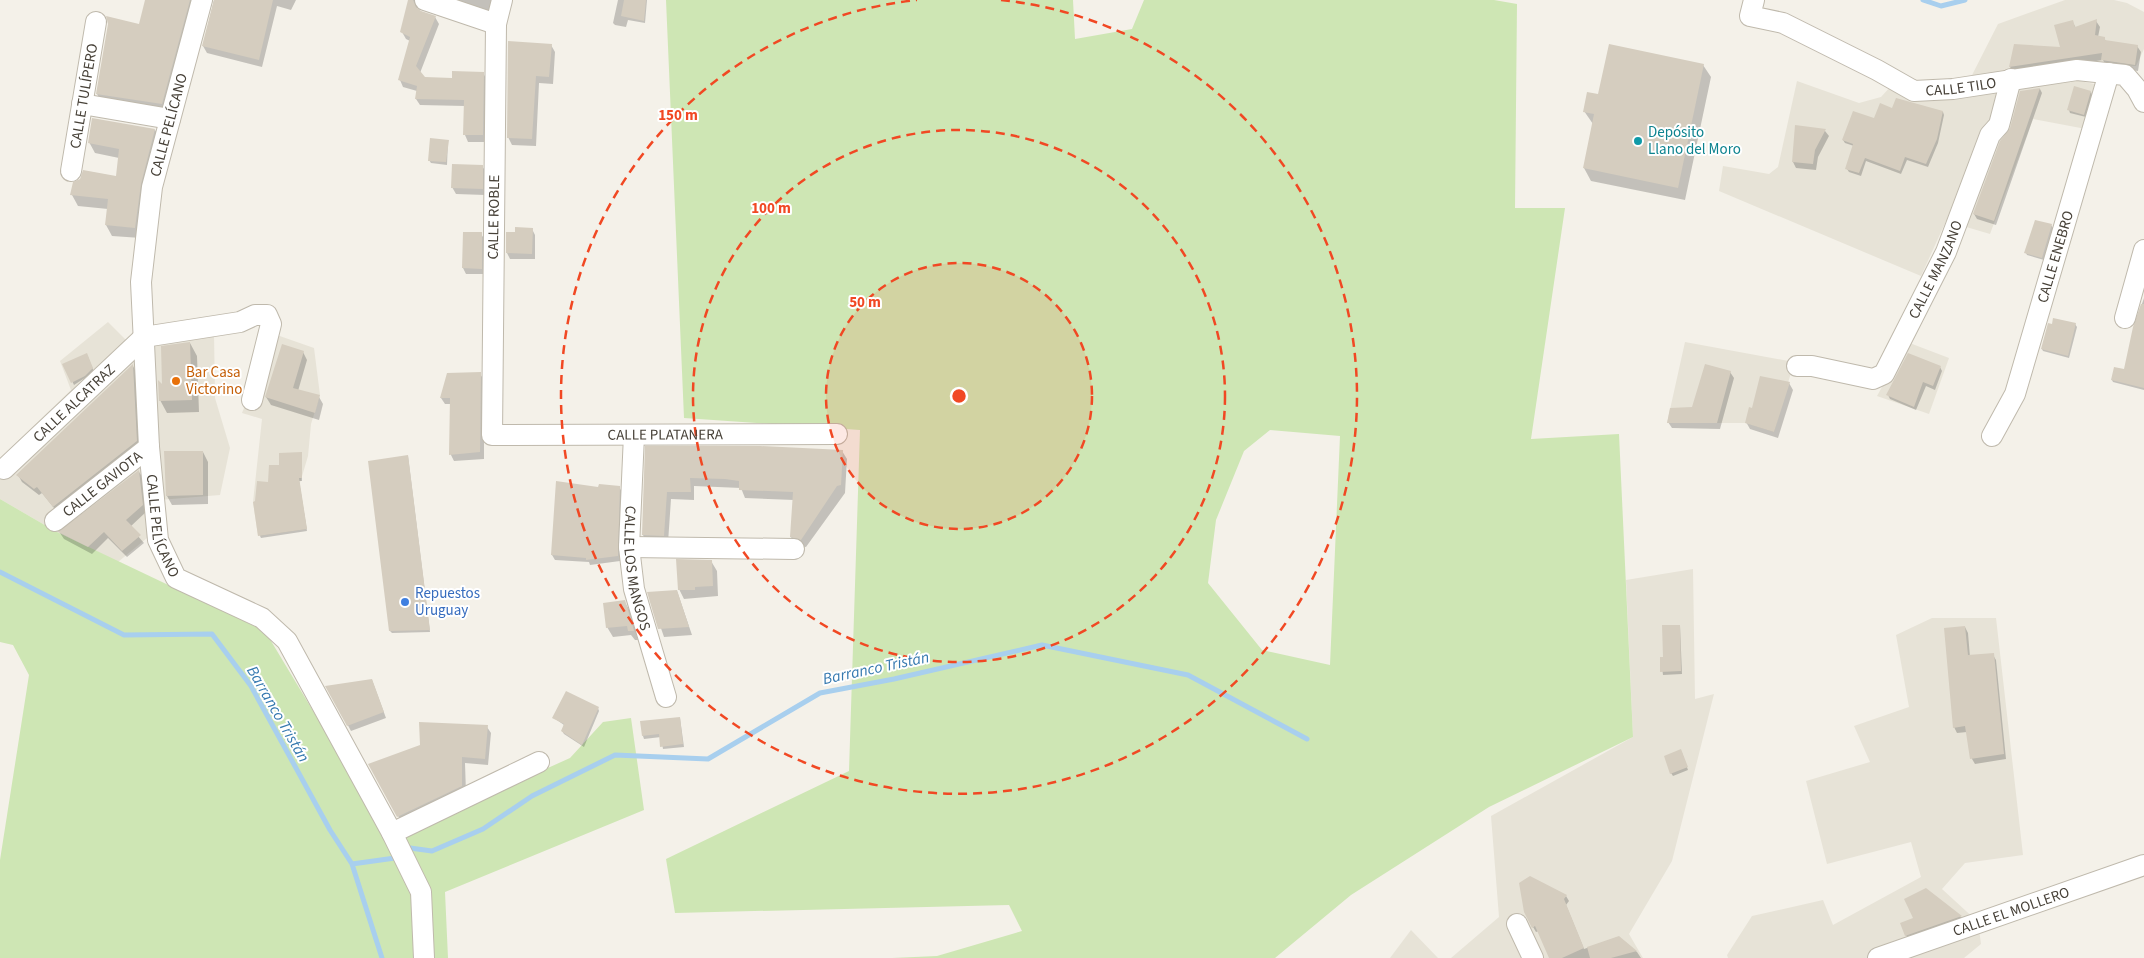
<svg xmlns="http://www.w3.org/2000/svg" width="2144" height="958" viewBox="0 0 2144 958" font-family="'Source Sans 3',sans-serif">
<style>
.residential{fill:#e7e3d7}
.green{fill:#cee6b4;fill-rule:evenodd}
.shadow{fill:#0003}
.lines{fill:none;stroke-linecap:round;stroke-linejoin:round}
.stream{stroke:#a8cfee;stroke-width:5}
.building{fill:#d5cdbf}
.minor-casing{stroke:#bfb9ac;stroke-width:22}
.minor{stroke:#fff;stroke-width:20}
.ring{fill:none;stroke:#f14823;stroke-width:2.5;stroke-dasharray:9 6}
.culture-dot{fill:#0f9aa8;stroke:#fff;stroke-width:2}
.food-dot{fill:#e8710a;stroke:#fff;stroke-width:2}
.shop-dot{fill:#3f7fe0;stroke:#fff;stroke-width:2}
.labels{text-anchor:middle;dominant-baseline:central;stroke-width:4;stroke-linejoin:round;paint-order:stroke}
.street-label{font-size:15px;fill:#474138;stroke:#fff}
.culture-label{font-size:15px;fill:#0d838f;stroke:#fff;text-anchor:start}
.food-label{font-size:15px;fill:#c56008;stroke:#fff;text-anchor:start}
.shop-label{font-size:15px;fill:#366cbe;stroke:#fff;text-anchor:start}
.water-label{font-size:16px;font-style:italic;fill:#3478af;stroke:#fff}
.centre{fill:#f14823;stroke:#fff;stroke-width:2.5}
.ring-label{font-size:15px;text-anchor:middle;font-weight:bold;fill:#f14823;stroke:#fff;stroke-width:4;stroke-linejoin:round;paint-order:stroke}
</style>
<rect width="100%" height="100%" fill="#f4f1e9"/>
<!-- residential -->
<path class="residential" d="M2065 0H2114L2127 3 2144 12V49L2136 66 2078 63 1969 81 1998 24Z
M2070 79 2099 85 2086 129 2033 119 1990 234 1946 221 1921 276 1719 191 1723 166 1769 174 1778 167 1797 81 1859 103 1881 97 1892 85Z
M108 322 129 343 214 332 215 398 230 448 220 495 147 501V538L118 562 55 531 0 499V458L71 390 60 361Z
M274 334 314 348 320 395 311 424 308 456 300 483 307 529 258 536 253 502 262 419 242 413Z
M1685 342 1794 362 1774 432 1746 423H1667Z
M1907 342 1949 358 1929 414 1877 396Z
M1693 569 1695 699 1714 694 1672 861 1629 934 1643 958H1451L1499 917 1491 816 1633 737 1626 580Z
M1932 618H1996L2023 855 1965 863 1942 889 1978 922 1981 944 1964 958H1728L1727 955 1752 916 1823 900 1833 925 1921 877 1911 842 1827 864 1806 781 1870 762 1854 726 1909 707 1896 635Z
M1411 930 1438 958H1390Z"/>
<!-- green -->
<path class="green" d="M666 0H1073L1075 39 1132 29 1144 0H1494L1517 4 1515 208H1565L1531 439 1619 434 1633 737 1489 807 1351 895 1275 958H892L937 956 1022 931 1009 905 675 913 666 859 849 771 860 430 684 418ZM1270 430 1340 436 1330 665 1262 650 1208 583 1216 520 1244 451Z
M0 499 55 531 265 631 390 839 570 758 603 722 631 718 644 810 445 892 448 958H0V860L29 675 13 645 0 642Z"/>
<!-- shadow -->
<path class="shadow" d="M147 0H197L166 111 101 101 97 94 140 26Z
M214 0H296L291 10 277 6 262 67 207 53 203 46Z
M410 0H421L417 3V10L435 17 439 24 420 73 425 78 453 79 483 73 487 80 486 142H468L465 135V106L420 105 416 99 417 91 403 87 400 80 410 41 406 39 402 32Z
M447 0H496L491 15Z
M618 0H647L645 23 628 20 626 27 615 25 613 23Z
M2072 21 2076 28 2096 21 2100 27 2098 37 2104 38 2106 41 2137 46 2141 52 2138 71 2106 66 2103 60 2014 73 2010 67 2015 45 2062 49Z
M509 42 551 45 555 52 553 84 539 83 536 146 512 145 508 137Z
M1703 65 1711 77 1685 200 1591 181 1584 168 1593 124 1584 111 1599 96Z
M2040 89 2042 93 1996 225 1977 219 1974 214 2012 129 2021 92Z
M2091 92 2092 95 2086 117 2070 113 2069 110Z
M1893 109 1943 112 1944 115 1938 143 1928 167 1907 160 1901 174 1866 161 1861 176 1849 172 1847 169 1854 146 1845 143 1843 140Z
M1796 126 1825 131 1829 136 1818 157 1816 170 1796 168 1793 162Z
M155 130 161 140 141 238 112 236 106 225 108 209 78 206 72 195 117 177 119 158 95 153 89 142Z
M448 141 447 165 431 163 429 160Z
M482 166 486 172 485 195 456 194 452 187Z
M2051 225 2053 228 2044 260 2027 255 2026 253Z
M532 229 535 235V259H510L507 253 516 233Z
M481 234 485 240V274H466L463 268Z
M2144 298V390L2113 382 2112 380 2125 370 2134 327Z
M2075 324 2077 327 2069 358 2043 351 2042 349Z
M190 343 197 356 199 412 167 413 160 400 164 388Z
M303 352 307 360 298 391 319 397 323 404 319 420 271 405 266 397Z
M88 357 94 372 74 385 64 364Z
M133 366 136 372 140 448 58 513 42 493 39 495 22 482 18 475Z
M1940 367 1942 371 1935 390 1926 386 1916 410 1890 399 1888 395Z
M1730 372 1734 378 1720 429 1672 428 1668 422 1693 408Z
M448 374H480L484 380V459L454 461 451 455V404H445L441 398Z
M1789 383 1793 390 1778 438 1750 429 1746 422Z
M647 448 842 451 847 459 845 493 806 547 796 545 791 537 794 500 745 498 741 488 694 486V500L671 499 668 543H647L643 535Z
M203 452 208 462V504L172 505 167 496Z
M301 454 302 481H299L307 531 261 538 260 536 280 466Z
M408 456 430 632 392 633 390 631Z
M139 472 143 478 146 512 130 527 144 543 127 557 108 538 92 554 64 539 60 533Z
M619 487 622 492 620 561 590 565 589 562 555 560 552 555 600 489Z
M711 561 717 571 718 596 684 599 679 589Z
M677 591 692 635 664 637 649 593Z
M624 601 630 611 638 640H635L631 635 613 637 607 627Z
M1680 626 1682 674 1663 675 1661 658H1664Z
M1965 627 1968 633 1970 657 1993 655 1996 660 2006 759 1975 764 1972 759 1967 732 1957 733 1954 727Z
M372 680 386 718 351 731 327 687Z
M598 708 599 711 584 747 564 734 562 731 564 725 554 718Z
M680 718 684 747 663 749 661 737 644 739 643 736 642 722Z
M487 727 491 733 488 765 465 763 466 793 402 823 370 765Z
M1682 753 1688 770 1673 776 1671 773Z
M1926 889 1961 917 1965 922 1910 942 1906 935Z
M1566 896 1569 901 1566 905 1584 949 1618 937 1637 952 1641 958H1550L1539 931 1536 932 1533 927Z"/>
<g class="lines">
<!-- stream -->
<path class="stream" d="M1923 0 1941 6 1965 0
M0 572 124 635 212 634 251 686 330 830 352 864 395 858
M410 848 432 851 483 829 532 796 615 755 708 759 820 693 894 679 1042 645 1188 675 1307 739
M352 864 382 958"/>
</g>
<!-- building -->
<path class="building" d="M145 0H190L162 104 96 94 108 24 106 16 139 24Z
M214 0H273L259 60 202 46Z
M408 0H413L416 7 421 11 436 16 416 66 425 77 452 78V71L484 72 483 135H463L464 100 415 99 417 86 398 80 410 37 400 32Z
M624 0H646L644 21 621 16Z
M2097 19 2095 35 2105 37V40L2138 45 2135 65 2101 60 2102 53 2009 67 2014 44 2060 47 2054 25 2073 20 2075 27Z
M508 41 552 44 549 77 536 76 532 139 507 138Z
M1609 44 1704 64 1678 188 1583 168 1594 114 1583 112 1587 92 1598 94Z
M2074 86 2091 91 2084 115 2067 110Z
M2040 88 1994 221 1973 214 2000 141 2010 128 2020 91Z
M1896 98 1943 111 1937 139 1926 164 1905 157 1900 171 1865 158 1859 173 1845 169 1853 144 1842 140 1853 111 1874 118 1880 103 1892 108Z
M92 118 155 129 141 184 135 228 105 225 108 199 70 195 73 182 80 179 83 170 116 176 119 149 88 143Z
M1795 125 1826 129 1815 150 1813 164 1792 162Z
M430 138 449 140 446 162 428 161Z
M452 164 483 165V189L451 188Z
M2035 220 2052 224 2042 258 2024 253Z
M515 227 533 228 532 254 506 253V232H515Z
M463 232H482V269L462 268Z
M2141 304H2144V388L2111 380 2114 367 2124 369 2133 327Z
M2053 318 2076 323 2068 356 2041 349 2048 323 2052 324Z
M190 342 192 400 159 401 158 380 162 384 161 346Z
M282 344 304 351 293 388 320 395 315 413 265 397Z
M87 353 93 368 85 376 71 383 62 364Z
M1908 353 1941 366 1933 386 1923 382 1914 407 1886 395Z
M133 364 137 441 53 507 37 487 34 489 16 475Z
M1705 364 1731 371 1717 423H1667L1670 408 1692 407Z
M481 372 480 452 449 455 450 398H440L447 373Z
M1760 376 1790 382 1774 432 1745 423 1749 407 1752 408Z
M645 446H760L843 450 841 485 837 486 801 540 790 537 793 492 739 490V481L725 479 690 478 691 492H667L664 536 642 535Z
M164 451H203V495L166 496Z
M302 452V478H299L307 529 258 536 253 502 255 501 257 481 268 482 269 465H279V453Z
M408 455 430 630 389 631 368 461Z
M139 470 143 505 126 520 141 535 122 551 104 532 88 547 58 532Z
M556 481 598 487 599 484 620 486 618 556 586 560V558L551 555Z
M676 559 712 560 713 586 695 587V590H678Z
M677 590 689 627 658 629 647 592Z
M625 600 634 631H628L627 626 606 628 603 603Z
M1662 625H1680L1681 671 1660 672V657H1663Z
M1965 626 1968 655 1994 653 2004 754 1970 759 1965 726 1953 728 1944 628Z
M372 679 384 712 347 726 325 686Z
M566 691 599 707 582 745 561 731 564 724 552 718Z
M680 717 683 744 660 747 659 734 642 736 640 721Z
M419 722 488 725 485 759 462 757V786L397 817 368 764 420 745Z
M1681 749 1688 767 1670 774 1664 756Z
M1530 876 1567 895 1564 899 1584 948 1562 958H1549L1535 926 1532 928 1524 912 1519 883Z
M1926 888 1962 916 1905 936 1900 923 1913 918 1904 899Z
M1619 936 1637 951 1611 958H1590L1587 947Z"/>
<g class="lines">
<defs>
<g id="minor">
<path id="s1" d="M202 0 152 187 141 282 149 447 158 540 176 578 262 618 287 641 392 833 421 892 424 958"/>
<path d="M425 0 496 24"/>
<path id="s2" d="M502 0 496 24 492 435 837 434"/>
<path id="s3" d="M1754 0 1750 16 1783 23 1877 70 1914 91 1953 89 2077 70 2125 75 2137 89 2144 102"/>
<path d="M82 104 170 119"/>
<path id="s4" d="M71 171 96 22"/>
<path d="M2125 318 2144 250"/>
<path id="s5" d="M1797 366H1812L1873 379 1884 374 1946 252 1990 135 1999 125 2011 79"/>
<path id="s6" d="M634 435 629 547 634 589 666 697"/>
<path id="s7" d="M1992 436 2015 394 2109 73"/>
<path id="s8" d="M4 469 144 337 240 322 255 315H267L271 324 252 400"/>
<path id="s9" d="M55 521 149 447"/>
<path d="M629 547 794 549"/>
<path d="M392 833 539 762"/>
<path d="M1517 924 1533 958"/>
<path id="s10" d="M1878 958 2144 865"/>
</g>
</defs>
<!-- minor casing -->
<use href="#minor" class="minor-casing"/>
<!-- minor -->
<use href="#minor" class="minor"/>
</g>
<!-- distance rings -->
<circle cx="959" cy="396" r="133" fill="#f14823" fill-opacity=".12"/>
<g class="ring">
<circle cx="959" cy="396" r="133"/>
<circle cx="959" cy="396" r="266"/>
<path d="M1001 0A398 398 0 1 1 917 0"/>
</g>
<!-- markers -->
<circle class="culture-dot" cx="1638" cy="141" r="5"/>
<circle class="food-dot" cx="176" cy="381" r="5"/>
<circle class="shop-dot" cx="405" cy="602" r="5"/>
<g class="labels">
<!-- street labels -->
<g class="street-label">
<text stroke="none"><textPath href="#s3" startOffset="245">CALLE TILO</textPath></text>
<text stroke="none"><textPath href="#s4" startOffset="76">CALLE TULÍPERO</textPath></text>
<text transform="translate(169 125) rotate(-75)">CALLE PELÍCANO</text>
<text transform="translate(494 217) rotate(-89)">CALLE ROBLE</text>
<text stroke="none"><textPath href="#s7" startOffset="191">CALLE ENEBRO</textPath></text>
<text stroke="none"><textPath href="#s5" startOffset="206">CALLE MANZANO</textPath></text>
<text stroke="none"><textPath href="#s8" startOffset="96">CALLE ALCATRAZ</textPath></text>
<text stroke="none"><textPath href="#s2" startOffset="609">CALLE PLATANERA</textPath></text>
<text stroke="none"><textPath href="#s9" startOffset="60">CALLE GAVIOTA</textPath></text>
<text stroke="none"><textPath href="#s1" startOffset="535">CALLE PELÍCANO</textPath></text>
<text stroke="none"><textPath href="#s6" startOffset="134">CALLE LOS MANGOS</textPath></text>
<text stroke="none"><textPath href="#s10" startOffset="141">CALLE EL MOLLERO</textPath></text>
</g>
<!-- culture labels -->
<g class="culture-label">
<text x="1648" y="132">Depósito<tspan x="1648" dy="17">Llano del Moro</tspan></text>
</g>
<!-- food labels -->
<g class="food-label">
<text x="186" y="372">Bar Casa<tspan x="186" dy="17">Victorino</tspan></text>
</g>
<!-- shop labels -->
<g class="shop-label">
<text x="415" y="593">Repuestos<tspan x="415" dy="17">Uruguay</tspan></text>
</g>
<!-- water labels -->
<g class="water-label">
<text transform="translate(876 668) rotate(-12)">Barranco Tristán</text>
<text transform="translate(278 714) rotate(60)">Barranco Tristán</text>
</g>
</g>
<circle cx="959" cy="396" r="8" class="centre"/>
<g class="ring-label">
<text x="678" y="120">150 m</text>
<text x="771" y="213">100 m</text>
<text x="865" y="307">50 m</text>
</g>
</svg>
